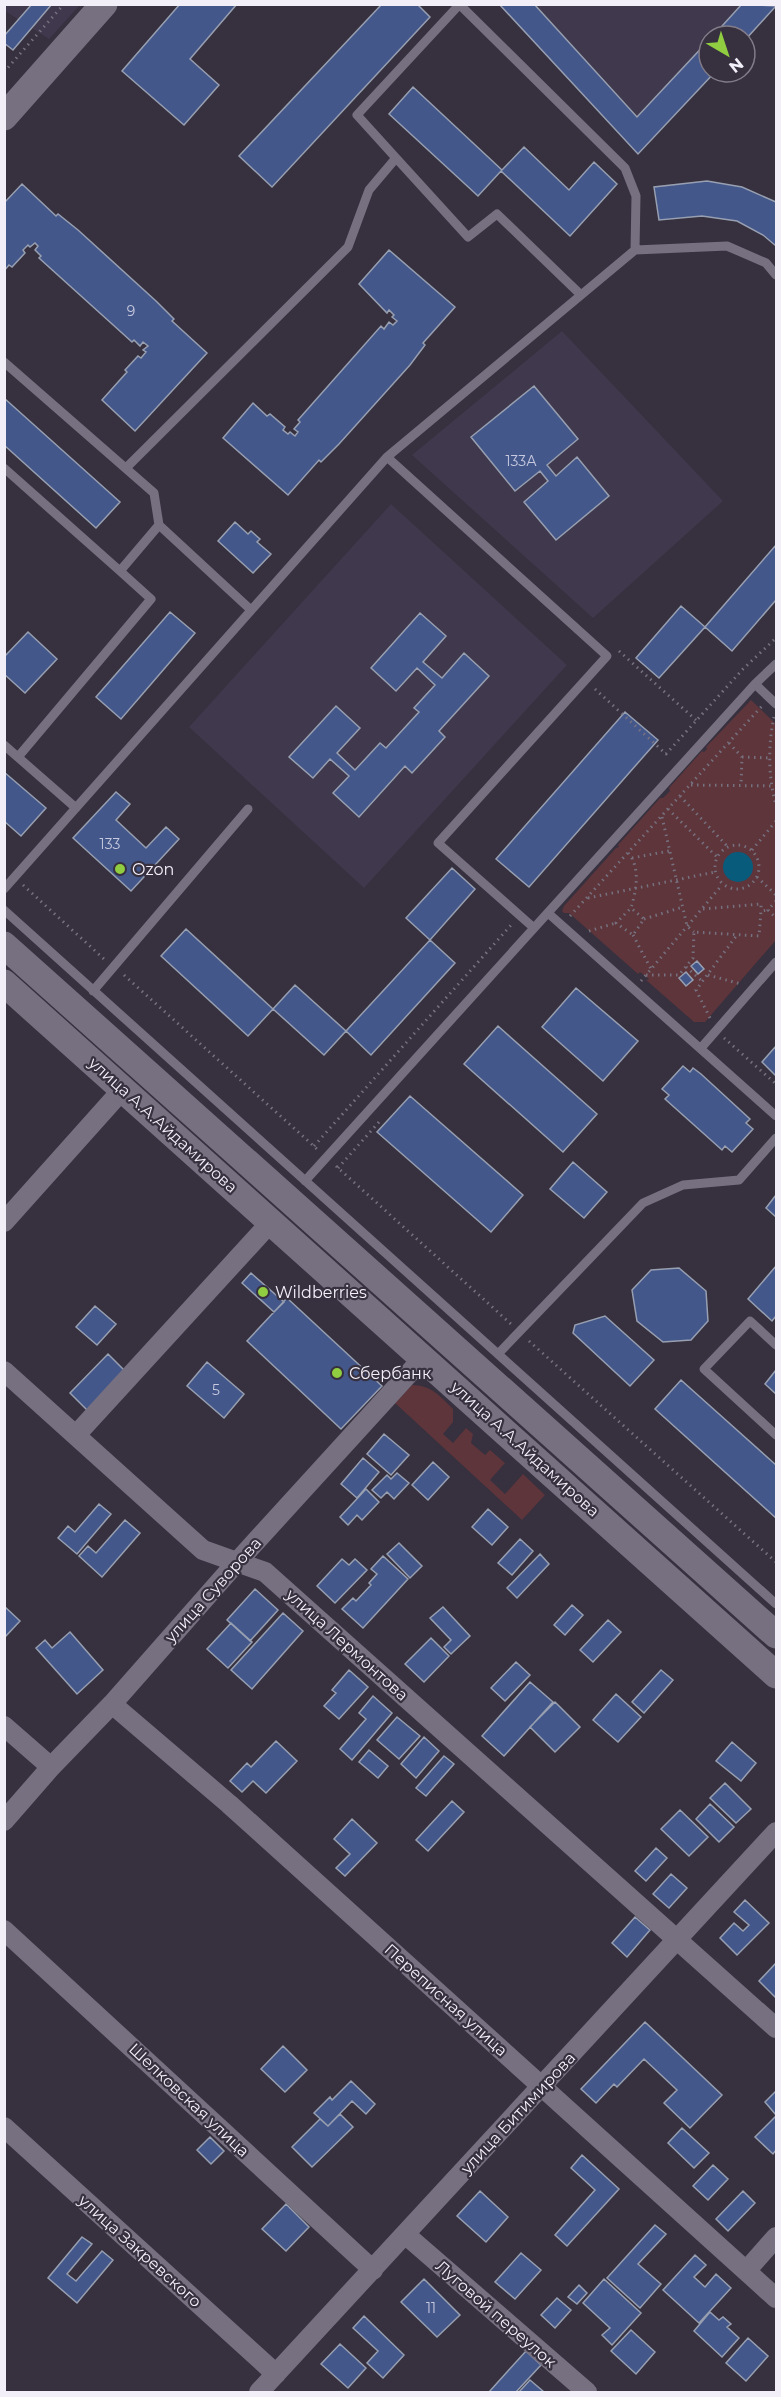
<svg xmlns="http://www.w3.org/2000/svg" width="781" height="2397" viewBox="0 0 781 2397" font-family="Montserrat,sans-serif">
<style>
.built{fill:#40384d}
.green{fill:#5d353b}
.water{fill:#095b7c}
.building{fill:#43578b;stroke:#979fb0;stroke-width:1.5}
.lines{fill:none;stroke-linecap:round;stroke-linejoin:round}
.path{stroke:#77717f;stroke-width:3;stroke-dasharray:1.5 4.5;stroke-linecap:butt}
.service{stroke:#767081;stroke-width:9}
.minor{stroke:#767081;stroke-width:20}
.secondary{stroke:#767081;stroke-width:27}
.poi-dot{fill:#90cd41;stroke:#36303f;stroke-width:2}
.labels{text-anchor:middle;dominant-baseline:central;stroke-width:4.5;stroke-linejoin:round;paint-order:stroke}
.number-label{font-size:14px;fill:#c7c9de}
.poi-label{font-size:16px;fill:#f3eff9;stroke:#36303f;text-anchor:start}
.street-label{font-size:16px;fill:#f3eff9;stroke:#36303f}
</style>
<rect width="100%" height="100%" fill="#36303f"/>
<!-- built -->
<path class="built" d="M776 4 745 40V36H709V72H715L638 154 499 5Z
M4 5H80L49 39 5 11Z
M562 331 723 501 593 618 412 455Z
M391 504 567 665 364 888 189 727Z"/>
<!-- green -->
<path class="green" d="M751 700 776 724V940L705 1022H694L646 980 649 979 640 972 638 974 569 913H564L562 911 564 906 616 848 619 847 618 845 660 798H663L670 791 669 788 702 751 704 752 707 749 706 747Z
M412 1385C431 1385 440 1396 453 1409V1422L443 1434 453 1443 466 1428 473 1434 471 1443 485 1455 490 1450 505 1463 490 1480 505 1494 523 1474 545 1495 522 1520 395 1403Z"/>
<!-- water -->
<path class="water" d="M723 867a15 15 0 1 1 30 0a15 15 0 1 1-30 0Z"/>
<!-- building -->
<path class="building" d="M32 4H52L13 50 4 43V36Z
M180 4H237L190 59 219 85 184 125 122 71Z
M382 4H417L430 17 272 187 239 156Z
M499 4H534L637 117 709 40V72H715L638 154Z
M742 4 776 6 745 40V36H713Z
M413 87 502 170 524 147 569 190 594 162 617 184 570 236 501 171 478 196 389 114Z
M707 181 742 187 776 202V246L763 235 737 221 702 216 659 220 654 187Z
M22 184 56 216 58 214 78 230 156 301 174 319 172 321 207 353 135 431 102 400 127 372 125 370 138 356 141 358 146 352 143 350 148 346 143 342 140 346 134 340 132 342 39 258 41 256 35 250 38 246 35 243 30 247 28 245 23 250 25 253 12 267 9 265 4 271V203Z
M389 250 455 307 423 343 425 345 410 365 339 444 321 462 319 460 288 495 223 438 253 403 267 416 270 414 285 427 283 430 288 434 290 432 295 436 298 432 294 429 300 422 298 420 381 326 384 329 389 322 393 325 397 321 392 317 394 315 389 310 387 313 359 284Z
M534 386 578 439 547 465 556 476 577 457 609 496 556 540 524 502 548 481 540 471 515 491 471 437Z
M4 398 120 502 96 528 4 445Z
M235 522 248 534 251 531 260 539 257 542 271 554 253 573 218 541Z
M776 545V600L732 651 705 627Z
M681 606 705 627 659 678 636 658Z
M170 612 195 633 121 719 96 697Z
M420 613 446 636 423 662 442 678 464 653 489 676 439 731 445 737 412 773 405 766 359 817 333 793 349 776 330 759 313 778 289 757 336 706 360 728 337 753 355 770 380 743 386 748 419 712 414 708 435 685 417 668 396 691 371 668Z
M28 632 57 659 25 693 4 674V657Z
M625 712 658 740 529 887 496 859Z
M4 772 46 808 21 836 4 821Z
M116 792 130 804 116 820 146 848 166 827 179 839 131 891 73 838Z
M452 868 475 889 430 940 406 918Z
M186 929 273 1009 248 1036 161 956Z
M430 940 455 963 371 1055 346 1031Z
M697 961 704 969 698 974 691 966Z
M686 972 693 980 686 986 679 978Z
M295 985 346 1031 324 1055 273 1009Z
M576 988 638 1041 603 1081 542 1027Z
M498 1026 597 1114 563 1152 464 1064Z
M776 1046V1076L762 1062Z
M683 1066 690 1072 693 1068 701 1074 750 1119 746 1123 753 1129 732 1152 725 1146 722 1150 665 1099 669 1095 662 1089Z
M410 1096 523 1195 491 1232 377 1132Z
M573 1162 607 1192 584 1218 550 1189Z
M776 1195V1217L766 1208Z
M776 1266V1316L772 1321 748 1299Z
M679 1268 706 1291 708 1321 691 1340 663 1342 637 1321 632 1290 651 1270Z
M251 1273 284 1302 274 1312 242 1283Z
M287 1298 382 1386 341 1429 247 1341Z
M95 1306 116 1324 97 1345 76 1327Z
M605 1316 654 1360 630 1386 573 1333 575 1325Z
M108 1354 126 1372 88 1411 70 1393Z
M207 1362 244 1394 224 1418 187 1386Z
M776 1370V1394L765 1384Z
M681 1380 776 1465V1518L655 1409Z
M384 1434 409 1455 391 1475 367 1454Z
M363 1458 379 1472 357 1498 341 1484Z
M433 1462 449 1477 428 1500 412 1485Z
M397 1473 409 1483 394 1499 387 1492 381 1498 372 1490 387 1475 391 1479Z
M366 1489 379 1502 362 1520 357 1515 348 1525 340 1517Z
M99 1504 111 1514 77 1554 58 1538 68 1526 75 1532Z
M488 1509 508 1527 492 1545 472 1527Z
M125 1520 140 1533 102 1577 79 1556 88 1546 96 1553Z
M520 1539 533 1551 512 1575 498 1563Z
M399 1543 422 1566 410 1578 387 1554Z
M540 1554 549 1564 517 1598 507 1588Z
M383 1556 408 1579 363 1628 342 1609 353 1598 356 1601 371 1585 369 1583 377 1574 371 1569Z
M342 1559 349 1565 355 1559 367 1570 335 1603 317 1586Z
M255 1589 278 1610 250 1641 227 1620Z
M572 1605 583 1615 565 1635 554 1625Z
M4 1606 20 1621 4 1638Z
M443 1607 470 1636 451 1654 444 1647 451 1640 430 1618Z
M283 1613 303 1631 252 1689 231 1670Z
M608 1620 621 1632 593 1662 580 1650Z
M231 1623 252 1642 228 1668 207 1649Z
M70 1632 103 1670 77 1694 36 1648 45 1640 52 1648Z
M431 1638 449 1656 424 1682 405 1664Z
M516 1662 530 1675 505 1701 491 1688Z
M349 1670 368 1687 339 1719 324 1706 336 1693 332 1690Z
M661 1670 673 1680 644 1713 632 1702Z
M530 1682 553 1702 504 1756 482 1736Z
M616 1694 641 1717 618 1742 593 1720Z
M373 1696 392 1713 352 1760 340 1749 366 1719 359 1713Z
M555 1702 580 1727 555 1752 530 1727Z
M397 1717 420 1736 399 1759 377 1740Z
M424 1737 439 1751 416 1778 401 1764Z
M276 1741 297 1761 266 1793 253 1781 242 1792 230 1781 247 1763 251 1767Z
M732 1742 756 1763 741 1781 716 1761Z
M369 1750 388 1766 378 1778 359 1762Z
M444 1756 454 1764 426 1796 416 1788Z
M725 1783 751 1809 736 1823 710 1798Z
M452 1801 464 1812 428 1851 416 1840Z
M710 1804 734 1827 719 1842 696 1819Z
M680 1810 708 1837 689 1856 661 1829Z
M352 1819 377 1843 345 1876 336 1868 350 1854 334 1839Z
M656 1848 667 1858 646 1881 635 1871Z
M671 1874 687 1888 669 1908 653 1894Z
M745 1900 769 1923 737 1955 720 1938 734 1923 743 1931 749 1925 734 1912Z
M635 1917 650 1930 627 1957 612 1943Z
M776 1963V1998L759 1981Z
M645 2022 722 2095 690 2128 664 2103 677 2090 644 2059 617 2087 614 2084 596 2103 581 2089Z
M283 2046 307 2070 285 2092 261 2069Z
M351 2081 375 2104 366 2114 352 2101 328 2126 314 2113 330 2097 332 2100Z
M776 2091V2115L765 2102Z
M340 2114 353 2127 312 2167 292 2147 320 2119 328 2126Z
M775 2117 776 2119V2150L773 2154 755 2137Z
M682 2128 709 2153 694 2168 668 2143Z
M210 2137 224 2151 211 2164 197 2150Z
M582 2155 619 2189 567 2246 555 2235 595 2190 571 2168Z
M713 2165 728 2179 708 2200 693 2186Z
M480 2191 508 2217 486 2242 457 2216Z
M743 2191 755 2203 728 2231 716 2219Z
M286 2204 309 2227 286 2251 262 2229Z
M655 2225 666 2234 638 2264 661 2284 640 2308 607 2278Z
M82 2237 92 2244 67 2274 76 2281 102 2251 113 2260 77 2303 48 2278Z
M521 2253 541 2270 515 2299 495 2282Z
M695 2255 706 2265 694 2277 705 2287 716 2274 731 2288 699 2323 663 2290Z
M424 2279 460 2315 437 2337 401 2302Z
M604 2279 641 2313 612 2345 602 2335 610 2328 583 2303Z
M579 2285 587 2293 577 2304 568 2297Z
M557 2298 571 2310 555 2328 541 2315Z
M710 2312 719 2320 723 2317 731 2324 727 2327 739 2338 722 2357 694 2331Z
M364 2316 404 2355 383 2378 367 2363 378 2351 353 2328Z
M631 2330 655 2352 636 2374 611 2351Z
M748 2338 768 2356 746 2381 726 2363Z
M340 2344 366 2368 348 2388 321 2364Z
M526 2351 541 2365 516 2392H489Z
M530 2380 544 2392H519Z"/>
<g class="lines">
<!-- path -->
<path class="path" d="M4 72 64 4
M619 651 696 720
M595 689 666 754 743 669 776 638
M774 717C768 744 768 778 776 805
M729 743 742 757 741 786
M742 757 771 758
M691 785 776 786
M680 796 727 846
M668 809 717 857
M662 817 687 926 694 932
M715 867a22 22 0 1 1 44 0a22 22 0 1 1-44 0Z
M752 850 776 821
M628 853C641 867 636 891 631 908L644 919 633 935 616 923 631 908
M632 858 669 851
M757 877 776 895
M23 885 104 959
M588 898 715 872
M776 901 768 910 776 918
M703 909 761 904V911
M570 916 762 706
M644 919 683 907
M589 931 616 923
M633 935 651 969
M686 967 703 982
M124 975 317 1149
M646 975H679L693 958 694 932 759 936 761 911 768 910
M708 975 741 984
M641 981 722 885
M710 1018 696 990 737 935
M724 1038 776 1084
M314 1146 512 924
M336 1166 511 1324
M338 1168 379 1122
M529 1341 776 1562"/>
<!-- service -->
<path class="service" d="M396 158 357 115 459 5
M635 250 727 246 766 263 776 275
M4 362 154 493 159 525 251 610
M387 457 607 656 438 843 534 928
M4 468 120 571 159 525
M126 468 348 247 369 190 396 158 468 237 497 214 581 295
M755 684 776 704
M4 745 76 808
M18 757 151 599 120 571
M4 889 387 457 635 250 636 196 625 168 459 4
M4 910 776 1604
M548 913 776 1116
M93 991 248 809
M701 1048 776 962
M305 1181 755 684 776 664
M776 1345 750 1321 704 1369 776 1435
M498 1354 643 1203 683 1185 739 1180 776 1138"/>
<!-- minor -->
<path class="minor" d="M4 1222 123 1089
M4 1371 203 1550 265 1572 776 2028
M76 1435 271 1222
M112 1704 229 1804 776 2298
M4 1726 51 1767
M4 1821 51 1767 112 1704 237 1562 423 1358
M4 1930 373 2270
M4 2127 276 2374
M406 2235 587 2392
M746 2271 776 2237
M259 2392 776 1832"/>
<!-- secondary -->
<path class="secondary" d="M4 117 104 4
M4 945 776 1635
M4 983 776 1675"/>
</g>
<!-- markers -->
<g class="poi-dot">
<circle cx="120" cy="869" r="6"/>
<circle cx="263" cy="1292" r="6"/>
<circle cx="337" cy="1373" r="6"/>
</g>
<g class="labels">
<!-- number labels -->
<g class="number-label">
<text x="131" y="311">9</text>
<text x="521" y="461">133А</text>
<text x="110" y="844">133</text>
<text x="216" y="1390">5</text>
<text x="431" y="2308">11</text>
</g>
<!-- poi labels -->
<g class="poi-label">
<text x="132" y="869">Ozon</text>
<text x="275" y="1292">Wildberries</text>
<text x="349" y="1373">Сбербанк</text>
</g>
<!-- street labels -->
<g class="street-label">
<text transform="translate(163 1125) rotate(42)">улица А.А.Айдамирова</text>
<text transform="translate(525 1449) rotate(42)">улица А.А.Айдамирова</text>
<text transform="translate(213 1590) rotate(-48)">улица Суворова</text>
<text transform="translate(347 1645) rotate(42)">улица Лермонтова</text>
<text transform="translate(446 2000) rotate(42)">Переписная улица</text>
<text transform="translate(189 2100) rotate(43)">Шелковская улица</text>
<text transform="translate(518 2113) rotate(-47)">улица Битимирова</text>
<text transform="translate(140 2251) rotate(42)">улица Закревского</text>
<text transform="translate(496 2314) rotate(41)">Луговой переулок</text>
</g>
</g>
<!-- border -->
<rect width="781" height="2397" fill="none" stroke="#f3eff9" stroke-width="12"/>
<!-- north arrow -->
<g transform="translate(727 54) rotate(141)"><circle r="28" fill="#36303f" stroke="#827c89" stroke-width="1.5"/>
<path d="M0-4.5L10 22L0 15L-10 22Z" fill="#90cd41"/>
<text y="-9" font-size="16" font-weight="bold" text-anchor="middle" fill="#f3eff9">N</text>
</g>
</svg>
